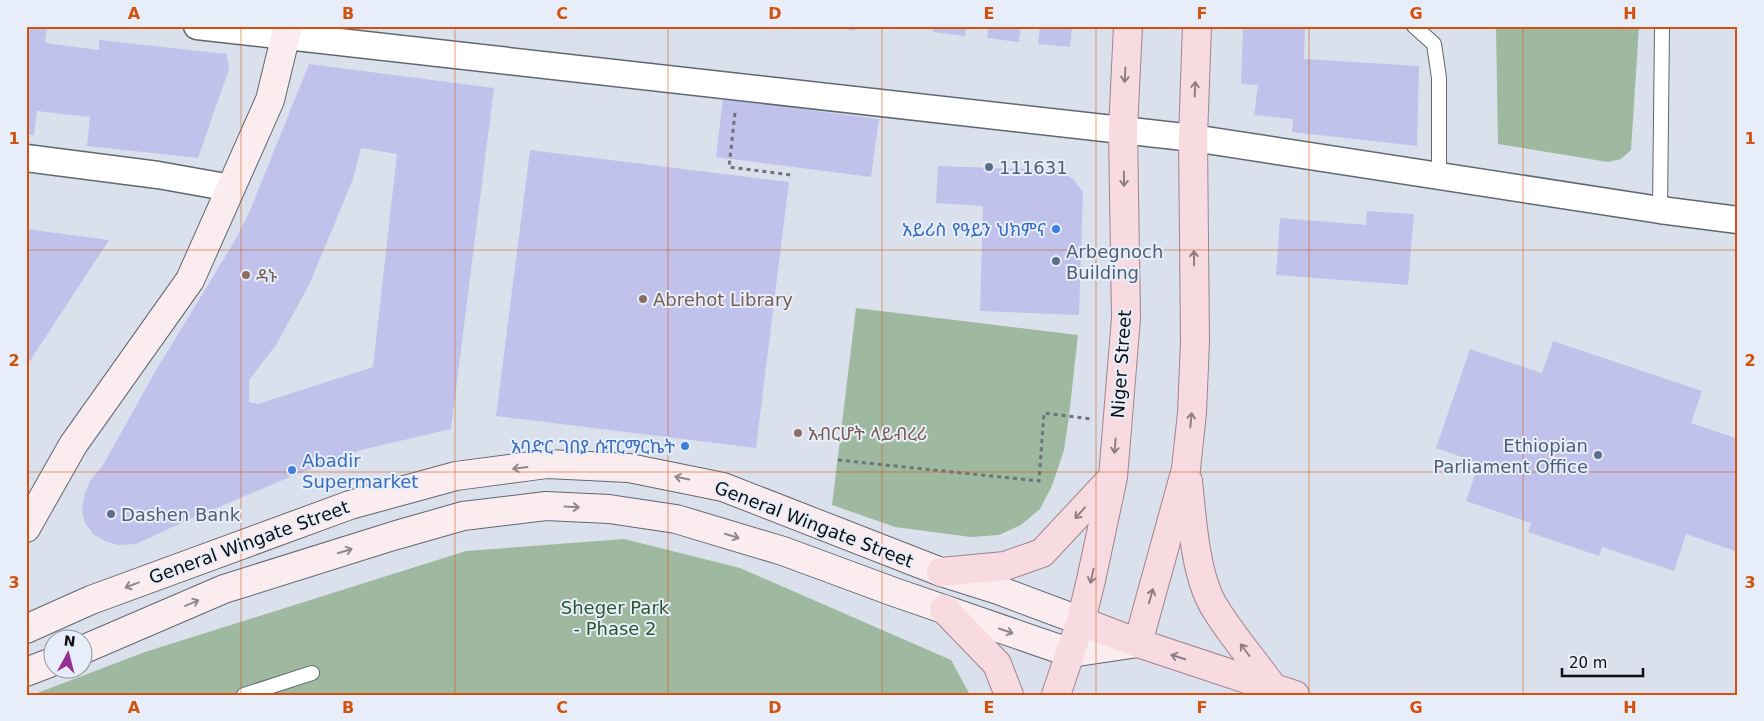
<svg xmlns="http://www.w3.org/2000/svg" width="1764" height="721" viewBox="0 0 1764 721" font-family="'DejaVu Sans','Noto Sans Ethiopic',sans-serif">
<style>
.green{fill:#9eb99f}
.building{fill:#c1c2eb;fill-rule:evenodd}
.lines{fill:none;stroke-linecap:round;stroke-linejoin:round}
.lane-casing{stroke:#616770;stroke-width:16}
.street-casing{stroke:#616770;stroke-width:29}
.secondary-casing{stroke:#616770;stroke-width:30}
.primary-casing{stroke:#a2838c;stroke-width:30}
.path{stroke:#6e7279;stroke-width:3;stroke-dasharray:4 4;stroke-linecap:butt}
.lane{stroke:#fff;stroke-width:14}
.street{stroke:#fff;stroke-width:26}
.secondary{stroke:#fbecf0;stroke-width:28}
.primary{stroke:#f8dae1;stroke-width:28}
.oneway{stroke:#8e7f84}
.oneway2{stroke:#90898c}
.grid{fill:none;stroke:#d2520d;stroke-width:1;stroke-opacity:0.55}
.service-dot{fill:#5c6f8a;stroke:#e8eef9;stroke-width:2}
.shop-dot{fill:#3f7fe0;stroke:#e8eef9;stroke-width:2}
.education-dot{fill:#8d6e63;stroke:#e8eef9;stroke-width:2}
.labels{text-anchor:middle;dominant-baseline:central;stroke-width:4;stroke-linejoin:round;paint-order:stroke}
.service-label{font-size:18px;fill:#4e5e75;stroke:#e8eef9;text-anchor:start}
.shop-label{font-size:18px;fill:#366cbe;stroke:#e8eef9;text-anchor:end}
.education-label{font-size:18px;fill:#785e54;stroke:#e8eef9;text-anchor:start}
.street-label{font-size:18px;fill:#0d0f12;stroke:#e8eef9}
.park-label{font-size:18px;fill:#28582d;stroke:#e8eef9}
.neatline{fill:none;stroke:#d2520d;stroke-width:2}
.grid-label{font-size:16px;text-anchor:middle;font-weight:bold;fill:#d2520d}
</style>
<rect width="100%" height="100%" fill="#dbe1ec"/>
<!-- green -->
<path class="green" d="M1496 26H1639L1631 150 1621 159 1608 162 1498 144Z
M856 308 1078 335 1069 416 1064 450 1052 486 1040 509 1021 525 999 535 971 537 895 527 832 505Z
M624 539 740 568 951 660 970 695H32L145 652 466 551Z"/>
<!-- building -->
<path class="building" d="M26 26 47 27 45 43 99 50V40L227 54 229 69 198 158 87 146 90 117 37 111 34 135 26 134Z
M827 26H856L855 31Z
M933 26H966L965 36 933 32Z
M988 26H1021L1019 42 987 38Z
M1040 26H1072L1070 47 1038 44Z
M1243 26H1305L1304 59 1419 66 1417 146 1292 132 1293 119 1254 115 1258 85 1241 84Z
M309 64 494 88 451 429 361 450 290 477 188 520 136 544 118 545 105 541 93 534 85 523 82 511 84 496 90 481 103 465 155 372 234 242 249 213ZM361 148 397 154 373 367 258 404 249 402V380L276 345 310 283 353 179Z
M723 99 879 119 871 177 716 157Z
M530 150 789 182 756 448 496 416Z
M938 166 1058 170 1073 179 1083 192 1079 315 980 311 983 206 936 203Z
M1367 211 1414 214 1408 285 1276 275 1280 218 1366 225Z
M26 229 109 240 26 367Z
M1553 341 1702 391 1691 423 1738 439V552L1686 534 1674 571 1602 547 1599 556 1528 532 1531 523 1466 501 1479 463 1436 448 1470 349 1542 373Z"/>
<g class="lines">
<defs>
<path id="lane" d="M1414 26 1434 44 1439 78V176
M1660 210 1662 26
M244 695 312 673"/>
<path id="street" d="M197 26 1193 138 1660 210 1738 220
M26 158 158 175 231 188"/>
<path id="secondary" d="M26 528 73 445 190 280 270 100 288 26
M26 629 91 600 350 505 456 476 547 464 629 468 723 487 941 572 998 590 1081 621
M82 650 224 589 393 536 463 516 546 506 609 509 676 519 783 551 894 592 1071 653 1138 643
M26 672 52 662"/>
<path id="primary" d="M1188 481C1192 518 1195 577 1215 608 1232 636 1255 662 1274 689
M941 572 1005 566 1042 553 1112 478
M944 609 997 664 1009 695
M1081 621 1138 643 1295 695
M1138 643 1186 469 1192 413 1195 341 1193 138 1197 26
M1056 695 1081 621 1091 580 1113 477 1126 318 1123 130 1128 26"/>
</defs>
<!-- lane casing -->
<use href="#lane" class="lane-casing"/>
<!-- street casing -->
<use href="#street" class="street-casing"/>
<!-- secondary casing -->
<use href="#secondary" class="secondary-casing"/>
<!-- primary casing -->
<use href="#primary" class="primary-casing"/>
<!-- path -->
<path class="path" d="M735 113 729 167 791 175
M838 460 1039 481 1044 413 1091 419"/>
<!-- lane -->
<use href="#lane" class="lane"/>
<!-- street -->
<use href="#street" class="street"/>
<!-- secondary -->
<use href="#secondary" class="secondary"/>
<!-- primary -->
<use href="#primary" class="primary"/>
</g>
<!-- one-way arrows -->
<defs><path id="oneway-shaft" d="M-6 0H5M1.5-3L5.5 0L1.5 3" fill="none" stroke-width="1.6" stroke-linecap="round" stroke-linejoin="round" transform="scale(1.25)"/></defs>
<g class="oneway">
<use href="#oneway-shaft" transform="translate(1125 75) rotate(93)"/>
<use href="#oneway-shaft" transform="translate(1195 89) rotate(-88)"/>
<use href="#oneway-shaft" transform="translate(1124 179) rotate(89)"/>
<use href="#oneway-shaft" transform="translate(1194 258) rotate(-91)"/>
<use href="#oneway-shaft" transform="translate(1191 420) rotate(-84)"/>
<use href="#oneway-shaft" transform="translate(1115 446) rotate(95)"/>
<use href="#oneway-shaft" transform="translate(1080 513) rotate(132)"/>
<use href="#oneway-shaft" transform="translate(1092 576) rotate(102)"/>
<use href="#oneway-shaft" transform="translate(1151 596) rotate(-74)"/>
<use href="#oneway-shaft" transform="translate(1245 650) rotate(-127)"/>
<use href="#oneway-shaft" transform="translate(1178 657) rotate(-162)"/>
</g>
<g class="oneway2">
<use href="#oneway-shaft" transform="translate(520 468) rotate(173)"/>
<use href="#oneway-shaft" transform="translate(682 478) rotate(-168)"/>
<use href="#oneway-shaft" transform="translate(572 507) rotate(3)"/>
<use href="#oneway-shaft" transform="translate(732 536) rotate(17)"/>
<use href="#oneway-shaft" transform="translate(345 551) rotate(-17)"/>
<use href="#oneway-shaft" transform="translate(132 585) rotate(159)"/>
<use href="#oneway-shaft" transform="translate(192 603) rotate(-23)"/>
<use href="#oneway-shaft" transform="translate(1006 631) rotate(19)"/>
</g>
<!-- grid -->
<path class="grid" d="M241 26V695M455 26V695M668 26V695M882 26V695M1096 26V695M1309 26V695M1523 26V695M26 250H1738M26 472H1738"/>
<!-- markers -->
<g class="service-dot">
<circle cx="989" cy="167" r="5"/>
<circle cx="1056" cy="261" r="5"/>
<circle cx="1598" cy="455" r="5"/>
<circle cx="111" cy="514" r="5"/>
</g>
<g class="shop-dot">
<circle cx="1056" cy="229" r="5"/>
<circle cx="685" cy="446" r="5"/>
<circle cx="292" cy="470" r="5"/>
</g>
<g class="education-dot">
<circle cx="246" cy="275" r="5"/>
<circle cx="643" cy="299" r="5"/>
<circle cx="798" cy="433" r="5"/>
</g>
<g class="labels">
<!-- service labels -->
<g class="service-label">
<text x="999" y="167">111631</text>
<text x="1066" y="251">Arbegnoch<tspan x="1066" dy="21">Building</tspan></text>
<text x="1588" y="445" text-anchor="end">Ethiopian<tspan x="1588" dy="21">Parliament Office</tspan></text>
<text x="121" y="514">Dashen Bank</text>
</g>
<!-- shop labels -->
<g class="shop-label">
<text x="1046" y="229">አይሪስ የዓይን ህክምና</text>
<text x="675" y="446">አባድር ገበያ ሱፐርማርኬት</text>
<text x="302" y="460" text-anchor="start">Abadir<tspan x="302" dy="21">Supermarket</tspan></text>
</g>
<!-- education labels -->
<g class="education-label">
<text x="256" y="275">ዳኑ</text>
<text x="653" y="299">Abrehot Library</text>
<text x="808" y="433">አብርሆት ላይብረሪ</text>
</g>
<!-- street labels -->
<g class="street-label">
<text transform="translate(1121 364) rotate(-86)">Niger Street</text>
<text transform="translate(814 524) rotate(21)">General Wingate Street</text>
<text transform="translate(249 542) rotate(-20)">General Wingate Street</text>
</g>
<!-- park labels -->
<g class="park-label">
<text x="615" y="607">Sheger Park<tspan x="615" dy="21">- Phase 2</tspan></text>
</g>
</g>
<!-- border -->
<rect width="1764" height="721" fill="none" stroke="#e8eef9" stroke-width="55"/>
<!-- north arrow -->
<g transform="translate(68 654) rotate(7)"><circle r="24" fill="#e8eef9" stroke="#90959d"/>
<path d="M0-4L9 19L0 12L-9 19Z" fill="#962f93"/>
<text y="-8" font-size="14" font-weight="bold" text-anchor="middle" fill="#0d0f12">N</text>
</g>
<!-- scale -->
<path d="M1562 668v8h81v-8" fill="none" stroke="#0d0f12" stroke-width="2.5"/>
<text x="1569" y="668" font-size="15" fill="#0d0f12" stroke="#e8eef9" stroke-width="4" paint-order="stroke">20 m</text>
<rect x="28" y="28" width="1708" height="666" class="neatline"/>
<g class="grid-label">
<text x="134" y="19">A</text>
<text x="348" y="19">B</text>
<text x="562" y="19">C</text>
<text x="775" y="19">D</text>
<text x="989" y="19">E</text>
<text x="1202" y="19">F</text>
<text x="1416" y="19">G</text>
<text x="1630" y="19">H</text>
<text x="14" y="144">1</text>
<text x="1750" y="144">1</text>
<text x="14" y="366">2</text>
<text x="1750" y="366">2</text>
<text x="14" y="588">3</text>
<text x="1750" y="588">3</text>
<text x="134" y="713">A</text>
<text x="348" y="713">B</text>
<text x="562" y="713">C</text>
<text x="775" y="713">D</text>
<text x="989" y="713">E</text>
<text x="1202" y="713">F</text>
<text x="1416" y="713">G</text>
<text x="1630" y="713">H</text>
</g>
</svg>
